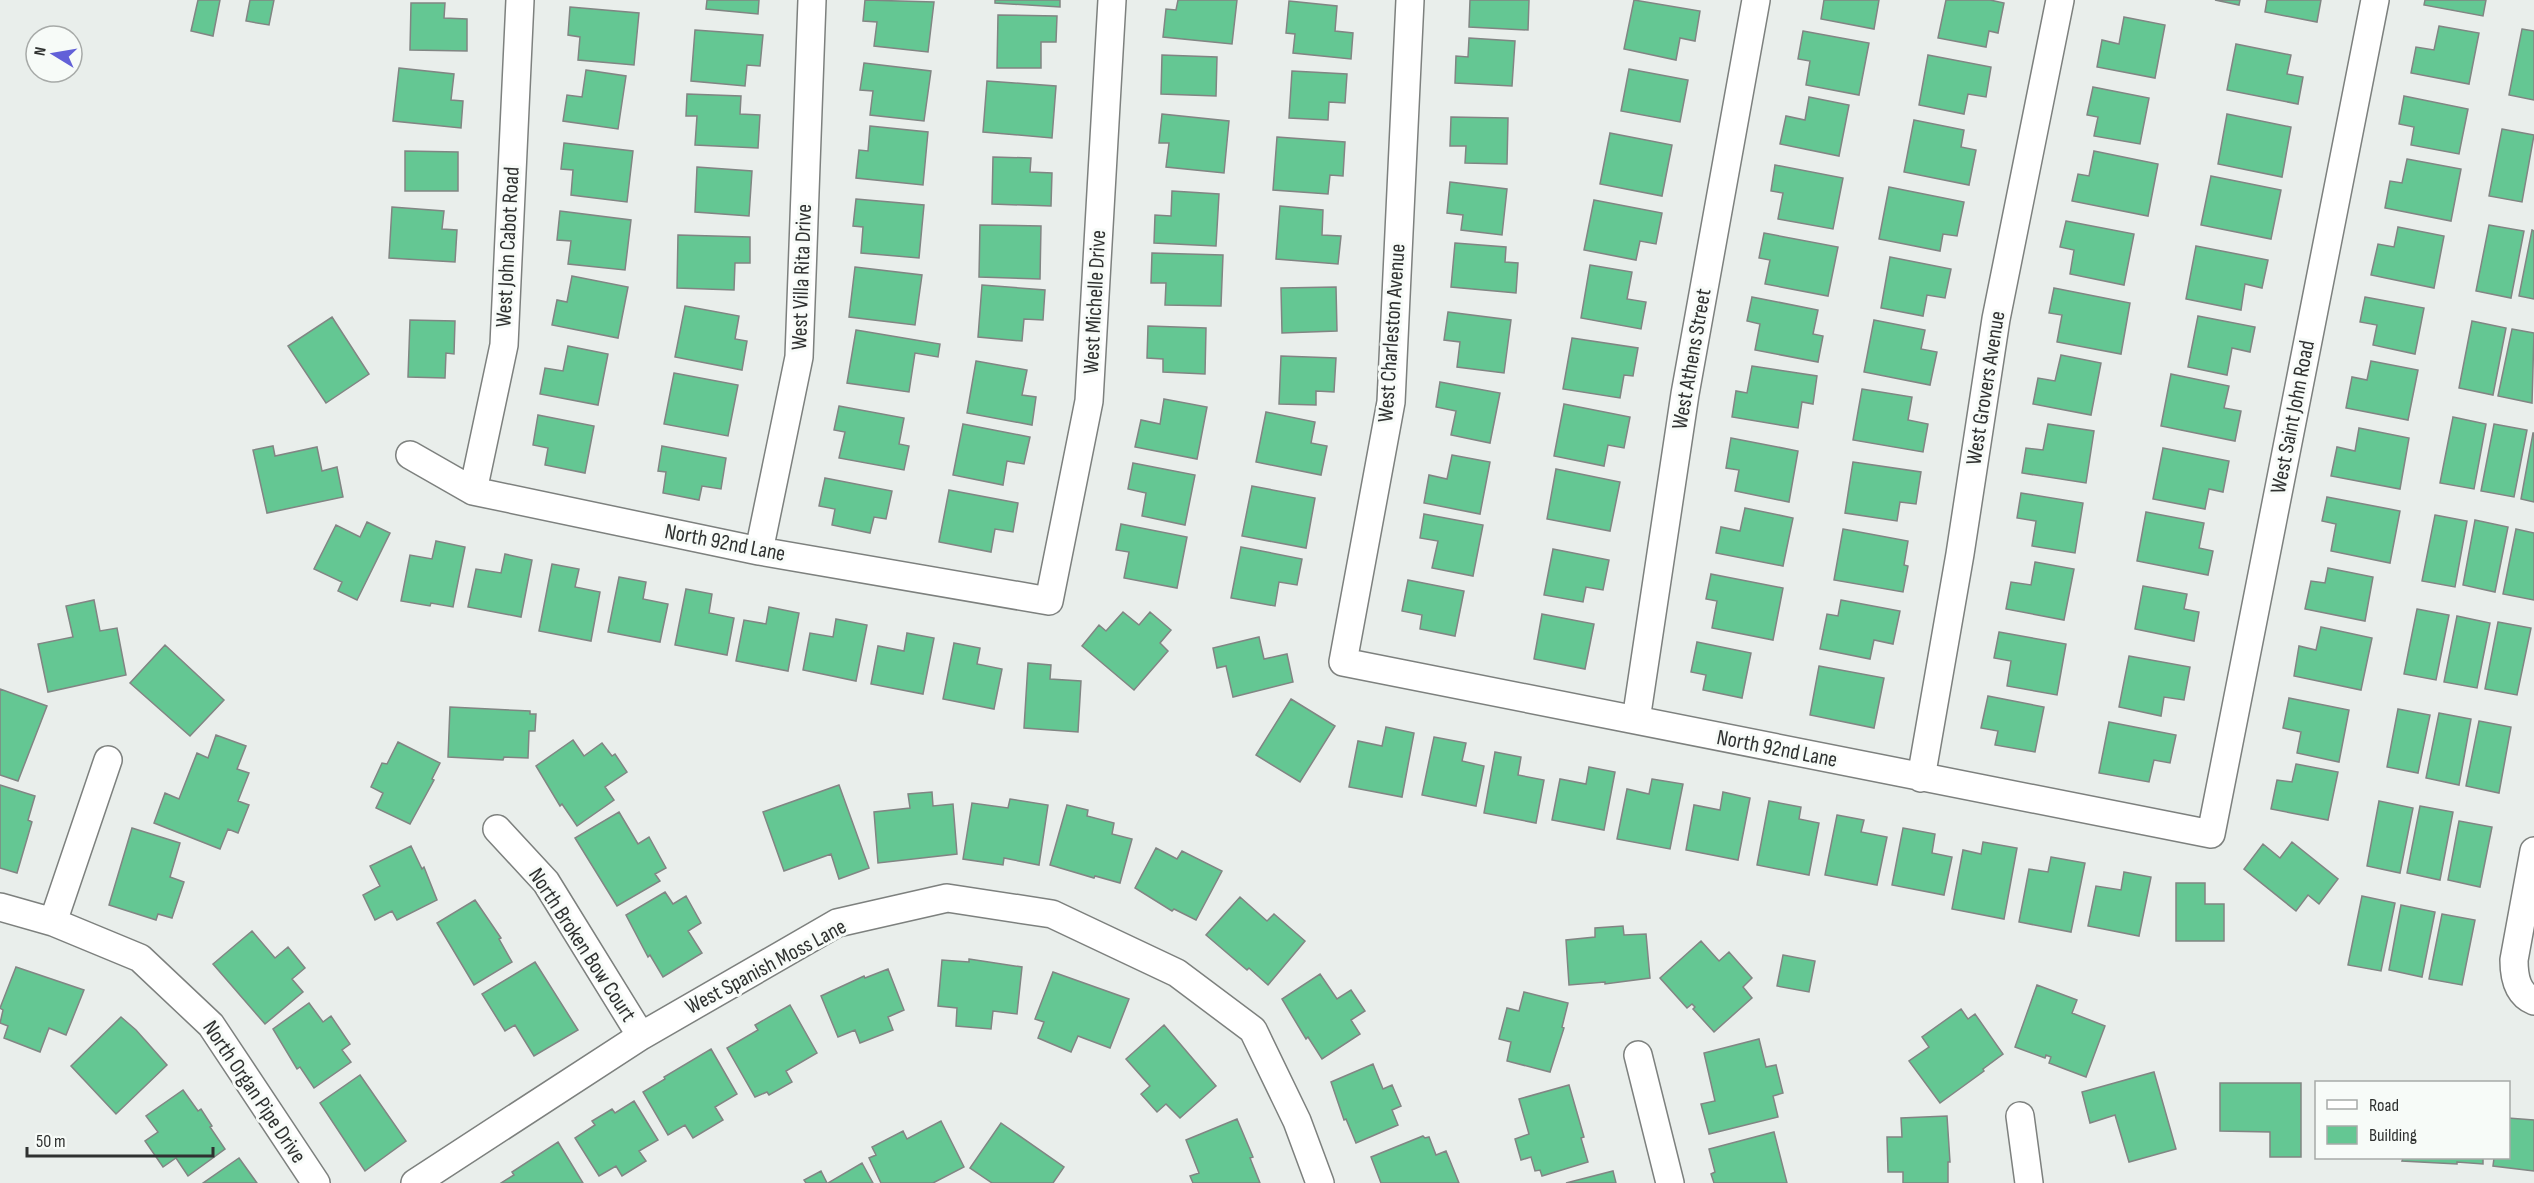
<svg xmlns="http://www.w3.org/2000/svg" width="2534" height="1183" viewBox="0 0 2534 1183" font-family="'Sofia Sans Condensed',sans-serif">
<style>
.building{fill:#64c793;stroke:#818583;stroke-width:1.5}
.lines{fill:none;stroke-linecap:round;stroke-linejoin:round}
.street-casing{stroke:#7d807e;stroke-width:30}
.street{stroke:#fff;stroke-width:27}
.labels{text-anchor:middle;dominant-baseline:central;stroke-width:6;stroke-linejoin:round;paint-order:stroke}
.street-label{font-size:22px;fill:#2f3130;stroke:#f7fbf8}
</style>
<rect width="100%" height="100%" fill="#e9eeeb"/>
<!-- building -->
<path class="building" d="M198 0H220L213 36 191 31Z
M250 0H274L269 25 246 21Z
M707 0H759L758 14 706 9Z
M865 0 934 2 928 52 874 46 877 22 863 21Z
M995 0H1060V7L995 3Z
M1178 0H1237L1232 44 1163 37 1166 9 1176 10Z
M1470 0H1529L1528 30 1469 27Z
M1634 0 1700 11 1695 41 1680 38 1676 60 1624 49Z
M1824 0H1879L1874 29 1821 19Z
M1946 0H1990L2004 3 1998 33 1989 31 1986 47 1938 38Z
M2215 0H2240L2239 5Z
M2267 0H2321L2317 22 2265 12Z
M2425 0H2486L2483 16 2424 5Z
M1289 1 1337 6 1335 31 1353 33 1351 59 1293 53 1295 34 1286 33Z
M411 3H445L444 18 467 19V51L410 50Z
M570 7 639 13 634 65 578 60 580 37 568 35Z
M998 15 1057 16 1056 42H1041V68H997Z
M2124 17 2165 25 2155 78 2097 67 2102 40 2119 44Z
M2439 26 2479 33 2469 84 2411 73 2416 47 2434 50Z
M2522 29 2534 31V100L2509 95Z
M695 30 763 35 760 66 747 65 745 86 691 81Z
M1803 31 1869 43 1859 95 1806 85 1810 61 1798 59Z
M1469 38 1515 41 1512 86 1455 83 1456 56 1468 57Z
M2236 44 2291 55 2287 74 2303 77 2298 104 2227 90Z
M1162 55 1217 57 1216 96 1161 94Z
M1928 55 1991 67 1986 97 1968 94 1964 114 1919 105Z
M864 63 931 71 924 121 870 115 873 91 860 90Z
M399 68 454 74 451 100 463 101 461 128 393 121Z
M1629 69 1688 80 1680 122 1621 111Z
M586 70 626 76 618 129 563 121 567 95 582 97Z
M1292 71 1347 74 1345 103 1329 102 1328 120 1289 118Z
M987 81 1056 86 1052 138 983 132Z
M2093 87 2149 98 2140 144 2094 136 2098 117 2087 115Z
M687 94 741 96 740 114 760 115 758 148 695 145 697 116H686Z
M2404 96 2468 109 2459 154 2411 145 2414 127 2399 124Z
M1809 97 1849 105 1839 156 1780 144 1786 116 1805 120Z
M1162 114 1229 121 1224 173 1166 167 1169 143H1159Z
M2227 114 2291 127 2282 177 2218 164Z
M1451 117 1508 118 1507 164 1465 163 1466 146H1450Z
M1914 120 1964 130 1961 147 1976 150 1969 185 1904 172Z
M870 126 928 132 923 185 856 178 859 150 868 151Z
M2502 129 2534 135 2522 202 2489 196Z
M1610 133 1672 145 1662 196 1600 184Z
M1277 137 1345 142 1343 176 1330 175 1328 194 1273 190Z
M564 143 633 151 627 202 571 195 573 170 561 169Z
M405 151 458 152V191H405Z
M2094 151 2158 164 2148 216 2072 201 2078 174 2089 176Z
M993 157 1031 158 1030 172 1052 173 1051 206 992 204Z
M2407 159 2461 169 2451 221 2385 208 2390 181 2402 183Z
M1775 165 1843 178 1833 229 1778 219 1783 193 1771 191Z
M697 167 752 171 749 216 695 212Z
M2211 176 2281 190 2271 239 2201 225Z
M1450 182 1507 189 1502 235 1461 230 1463 215 1447 213Z
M1889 187 1964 202 1957 236 1943 234 1940 251 1879 239Z
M1172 191 1219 194 1216 246 1154 243 1155 215 1171 216Z
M856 199 924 205 919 258 861 253 863 227 853 226Z
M1594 200 1662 213 1656 244 1640 241 1636 260 1584 250Z
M1280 206 1323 210 1322 235 1341 236 1338 264 1276 259Z
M392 207 444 211 442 229 457 230 455 262 389 258Z
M560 211 631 220 625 270 568 264 571 241 557 240Z
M2066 221 2134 234 2124 285 2070 274 2074 250 2060 247Z
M980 225 1041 226 1040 279 979 277Z
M2489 225 2524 231 2511 298 2476 291Z
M2398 227 2444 236 2434 288 2371 275 2378 244 2394 247Z
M2532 230 2534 231V299L2519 296Z
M1764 233 1838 247 1828 296 1765 284 1770 260 1759 258Z
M678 235 750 237V263H735L734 290 677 288Z
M1455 243 1506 247 1505 262 1518 263 1516 293 1451 287Z
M2196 246 2268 260 2262 288 2245 284 2241 310 2186 299Z
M1152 253 1223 255 1221 306 1165 305 1166 283H1151Z
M1890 257 1951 269 1945 298 1927 295 1923 316 1881 308Z
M1590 265 1632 272 1627 299 1646 302 1641 329 1581 318Z
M855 267 922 275 915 325 849 317Z
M572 276 628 287 618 338 552 325 557 300 567 302Z
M982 285 1045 290 1043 320 1024 319 1022 341 978 337Z
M1336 287 1337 331 1282 333 1281 288Z
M2054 288 2130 303 2121 354 2057 342 2062 315 2049 313Z
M1752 297 1818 310 1813 334 1823 336 1818 362 1755 350 1760 324 1747 321Z
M2365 297 2424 308 2415 354 2373 345 2377 325 2360 322Z
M685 306 739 316 735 339 747 341 742 370 675 357Z
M1448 312 1511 320 1504 373 1457 367 1460 342 1444 340Z
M2198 316 2255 327 2250 352 2232 348 2227 375 2188 367Z
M332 317 369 374 326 403 288 346Z
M410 320 455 321 454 354 446 353 445 378 408 377Z
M1874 320 1925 330 1921 349 1937 352 1930 385 1864 372Z
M2472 321 2506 328 2493 395 2459 388Z
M1148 326 1206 328 1205 374 1163 372V359L1147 358Z
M2512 329 2534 333 2532 403 2498 396Z
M856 330 940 344 938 357 915 353 909 392 847 383Z
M1572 338 1638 348 1633 376 1624 375 1620 398 1563 389Z
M568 346 608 354 598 405 540 394 545 368 563 371Z
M2061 355 2101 363 2091 415 2033 404 2038 378 2055 381Z
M1281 356 1336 358 1334 392 1316 391V405L1279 404Z
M976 361 1027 370 1022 395 1036 397 1032 425 967 413Z
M2371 361 2418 370 2408 420 2346 408 2352 377 2367 380Z
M1752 366 1817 376 1813 404 1802 402 1798 428 1732 417 1736 391 1747 393Z
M674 373 738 385 728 436 664 424Z
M2171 374 2229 386 2224 408 2241 411 2235 441 2161 426Z
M1440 382 1500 393 1490 443 1451 435 1456 411 1436 407Z
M1862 389 1912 397 1908 420 1928 424 1923 452 1853 440Z
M1164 399 1207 407 1197 459 1135 447 1141 420 1160 424Z
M1564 404 1630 417 1624 448 1608 445 1604 466 1554 456Z
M839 406 904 418 899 444 909 446 904 470 839 458 845 432 834 430Z
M1266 412 1315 422 1311 443 1327 446 1321 475 1256 462Z
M538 415 594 426 585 473 545 465 548 448 533 445Z
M2453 417 2486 424 2474 489 2440 483Z
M963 424 1030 437 1024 464 1007 461 1003 485 953 475Z
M2048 424 2094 431 2086 483 2022 473 2026 448 2043 450Z
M2494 424 2527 430 2514 497 2481 491Z
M2359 428 2409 438 2400 489 2331 476 2337 447 2355 451Z
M2533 433H2534V502L2521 499Z
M1731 438 1798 451 1789 502 1735 491 1739 470 1726 468Z
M273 446 275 456 317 447 322 471 337 467 343 497 267 513 253 450Z
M662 446 726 458 721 489 702 486 699 500 663 493 666 472 658 471Z
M2163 448 2229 461 2223 492 2209 489 2205 509 2153 499Z
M1452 455 1490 462 1480 514 1424 503 1429 475 1447 479Z
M1853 462 1921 472 1916 504 1900 502 1897 521 1845 513Z
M1133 463 1195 475 1185 525 1142 516 1146 493 1128 489Z
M1556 469 1620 482 1610 531 1547 519Z
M825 478 892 491 886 519 874 517 870 533 832 525 835 509 819 506Z
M1252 486 1315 498 1306 548 1242 536Z
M949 490 1018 503 1013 532 995 529 991 552 939 542Z
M2021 493 2083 503 2075 553 2032 546 2036 521 2017 518Z
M2327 497 2400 511 2390 563 2331 551 2336 524 2322 521Z
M1745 508 1793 518 1783 566 1716 553 1721 527 1740 531Z
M2146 512 2204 523 2199 548 2213 551 2208 575 2137 561Z
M1424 514 1483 525 1473 576 1432 568 1438 541 1420 538Z
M2435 515 2467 521 2455 587 2422 581Z
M2475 520 2508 527 2495 592 2463 585Z
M367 522 390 533 357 600 338 591 342 582 314 569 336 525 360 537Z
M1121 524 1187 537 1177 588 1124 578 1129 552 1116 550Z
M1843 529 1908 541 1904 565 1908 566 1903 592 1834 580Z
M2516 529 2534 533V600L2503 594Z
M436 541 465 547 453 607 431 603 430 606 401 601 410 555 432 559Z
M1241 547 1302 559 1297 585 1279 582 1275 606 1231 598Z
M1553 549 1609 560 1603 590 1586 587 1583 602 1544 595Z
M505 554 532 560 521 617 468 607 476 569 501 573Z
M2035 562 2074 569 2064 620 2006 609 2011 582 2031 585Z
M552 564 579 569 575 587 600 592 591 641 539 631Z
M2328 568 2373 577 2365 621 2305 609 2311 581 2325 583Z
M1711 574 1783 588 1773 640 1712 628 1717 601 1706 599Z
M619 577 646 582 643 599 668 604 660 642 608 632Z
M1408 580 1464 591 1455 636 1420 629 1422 615 1402 611Z
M2143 586 2187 594 2184 609 2199 612 2194 641 2135 629Z
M686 589 712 594 709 613 734 618 727 655 675 645Z
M94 600 100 631 117 628 126 675 48 692 38 644 73 637 66 606Z
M1841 600 1900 611 1893 644 1874 640 1870 659 1820 649 1827 614 1838 616Z
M769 607 799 613 788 671 736 661 744 620 766 624Z
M2417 609 2449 615 2436 680 2404 674Z
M1123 612 1139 625 1150 612 1171 630 1160 643 1168 651 1134 690 1082 646 1099 625 1106 631Z
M1542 614 1594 624 1585 669 1534 659Z
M2457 616 2490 623 2477 688 2444 682Z
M836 619 867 625 856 681 803 670 810 633 833 637Z
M2498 622 2531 628 2517 695 2485 689Z
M2321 627 2372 638 2361 690 2294 676 2299 646 2316 650Z
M1999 632 2066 644 2057 695 2007 686 2011 661 1994 658Z
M907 633 934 638 923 694 871 684 878 646 904 651Z
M1259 637 1264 659 1287 654 1293 682 1233 697 1226 666 1217 668 1213 648Z
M1697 642 1751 653 1742 698 1703 690 1706 675 1691 672Z
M954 643 980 648 977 664 1002 669 994 709 943 699Z
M165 645 224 700 190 736 130 683Z
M2129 656 2190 667 2184 700 2164 697 2161 716 2119 707Z
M1028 663 1051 665 1050 679 1081 681 1078 732 1024 728Z
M1819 666 1884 678 1874 728 1810 715Z
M0 689 47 706 18 781 0 775Z
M1988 696 2044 707 2035 752 1995 745 1998 731 1981 728Z
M2289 698 2349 710 2339 762 2297 753 2301 732 2283 728Z
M1291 699 1335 726 1300 782 1256 755Z
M450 707 530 711V714H536L535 731H529L528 758 504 757 503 760 448 757Z
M2398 709 2430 715 2418 773 2387 767Z
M2439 713 2471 719 2459 785 2426 778Z
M2479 721 2511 727 2499 793 2466 786Z
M2109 722 2176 735 2170 763 2154 760 2149 782 2099 773Z
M1386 727 1414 733 1402 797 1349 787 1358 741 1382 746Z
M216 735 246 746 237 769 249 773 238 801 249 805 238 833 228 829 220 849 154 823 165 793 179 799 197 753 208 758Z
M1434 737 1466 743 1462 761 1484 766 1476 806 1422 795Z
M573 740 584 756 602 743 612 756 615 754 627 772 605 787 614 800 577 826 562 804 560 806 536 766Z
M398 742 440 763 432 779 434 780 410 824 376 808 383 793 371 787 382 763 387 764Z
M1495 752 1521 757 1518 775 1544 780 1536 823 1484 813Z
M2296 764 2338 772 2328 820 2271 809 2277 780 2292 782Z
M1589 767 1615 772 1604 830 1552 820 1560 779 1586 784Z
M1652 779 1683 784 1670 849 1617 839 1627 789 1649 794Z
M0 785 35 796 28 820 32 822 17 873 0 868Z
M839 785 869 868 839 879 831 854 784 871 763 812Z
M932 792 933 806 953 804 957 854 878 863 874 812 910 808 908 794Z
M1723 792 1750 798 1738 860 1686 850 1694 805 1720 810Z
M1010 799 1048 805 1039 865 1004 858 1003 865 963 859 972 803 1008 808Z
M1769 801 1801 807 1799 819 1819 823 1809 875 1757 865Z
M2379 801 2413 808 2400 873 2367 866Z
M1067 805 1088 810 1087 816 1114 823 1112 834 1132 839 1120 883 1095 876 1094 878 1050 865Z
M2420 806 2453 812 2440 880 2407 873Z
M619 812 638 844 649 837 666 868 655 874 660 881 617 906 575 838Z
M1837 815 1864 820 1861 832 1887 837 1877 885 1825 875Z
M2459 821 2492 827 2480 887 2448 880Z
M132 828 180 843 170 877 184 882 172 918 158 914 156 920 109 905Z
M1903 828 1935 834 1932 853 1952 857 1944 895 1892 885Z
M1983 842 2017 848 2004 919 1952 909 1963 850 1981 854Z
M2292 842 2338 879 2319 904 2308 895 2296 911 2244 869 2263 844 2280 858Z
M411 846 422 869 424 867 437 900 397 920 392 911 375 920 363 895 380 886 370 866Z
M1156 848 1177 859 1182 851 1222 871 1196 920 1174 909 1172 911 1135 888Z
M2051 857 2085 863 2071 932 2019 922 2029 869 2048 872Z
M2124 872 2151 877 2139 936 2088 926 2096 886 2121 890Z
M2176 883H2205V904H2224V941H2176Z
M665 892 673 904 686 896 701 923 688 931 702 953 663 977 650 955 648 957 626 915Z
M2362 896 2395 903 2381 971 2348 965Z
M1240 897 1267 921 1274 914 1305 941 1268 985 1249 968 1247 970 1206 935Z
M475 900 501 938 499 939 512 962 474 985 437 923Z
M2401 905 2435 912 2422 977 2389 970Z
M2442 914 2475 920 2462 985 2429 979Z
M1623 926 1624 935 1646 934 1650 978 1605 984V982L1569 985 1566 940 1595 937V928Z
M252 931 275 958 288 947 305 968 292 979 303 992 265 1024 213 964Z
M1701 941 1719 961 1729 952 1752 978 1743 987 1752 998 1714 1032 1693 1009 1695 1007 1692 1004 1687 1008 1660 978Z
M1783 955 1815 961 1809 992 1777 986Z
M969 959 1022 967 1017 1014 993 1011 991 1029 956 1026 957 1008 938 1006 942 960 969 962Z
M535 962 578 1030 534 1056 515 1025 505 1031 482 994Z
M16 967 84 990 66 1035 49 1028 40 1052 4 1038 8 1026 0 1023 3 1010 0 1008Z
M888 969 904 1010 888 1017 893 1030 860 1043 855 1030 838 1037 821 996 864 976 865 978Z
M1053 972 1129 999 1110 1048 1078 1036 1071 1052 1038 1038 1044 1022 1035 1019Z
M1320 974 1337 999 1351 990 1365 1011 1351 1020 1360 1034 1322 1059 1308 1037 1306 1039 1282 999Z
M2037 985 2077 1000 2072 1013 2105 1026 2086 1077 2049 1063 2051 1057 2046 1055 2045 1058 2015 1047Z
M1524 992 1568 1003 1562 1027 1564 1028 1550 1072 1507 1061 1511 1042 1499 1039 1507 1008 1519 1011Z
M309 1003 323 1022 331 1016 350 1044 342 1050 351 1062 314 1088 300 1067 297 1069 273 1029Z
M790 1005 817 1053 786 1071 792 1082 769 1095 767 1092 755 1097 727 1048 758 1030 755 1025Z
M1961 1009 1968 1019 1975 1014 2003 1054 1983 1069 1984 1071 1940 1103 1909 1061 1929 1047 1922 1037Z
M121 1017 136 1030 167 1065 116 1114 71 1066Z
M1164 1025 1216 1086 1180 1118 1166 1104 1157 1112 1141 1094 1150 1086 1126 1059Z
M1759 1039 1766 1067 1776 1065 1783 1093 1773 1096 1778 1117 1709 1134 1701 1104 1715 1101 1704 1053Z
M711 1049 737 1094 715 1107 723 1120 693 1138 685 1125 668 1135 643 1092 665 1079 664 1077Z
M1373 1064 1383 1089 1392 1085 1401 1106 1392 1110 1398 1125 1356 1143 1346 1119 1344 1120 1331 1082Z
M2154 1072 2176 1149 2129 1162 2115 1115 2090 1123 2082 1092Z
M360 1075 406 1141 365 1171 320 1103Z
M2220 1083H2301V1157H2270V1132L2220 1131Z
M1569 1085 1584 1137 1581 1138 1588 1162 1542 1176 1540 1170 1535 1171 1531 1157 1521 1160 1515 1139 1529 1134 1519 1099Z
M183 1090 198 1111 201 1109 212 1126 210 1127 225 1149 188 1176 176 1158 163 1167 145 1141 158 1132 146 1116Z
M634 1101 658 1140 639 1151 646 1161 622 1176 616 1166 599 1176 575 1138 595 1125 592 1121 612 1109 615 1113Z
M1947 1116 1950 1162H1948V1183H1903V1172H1888L1887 1137H1902L1901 1118Z
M2508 1118 2534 1120V1171L2493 1166 2494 1158H2508Z
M1237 1119 1253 1157 1250 1158 1260 1183H1193L1190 1176 1199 1173 1186 1140Z
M941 1121 964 1167 933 1183H881L869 1158 876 1155 872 1147 903 1131 907 1139Z
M1001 1123 1064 1167 1053 1183H992L970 1168Z
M1774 1132 1787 1183H1714L1711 1174 1715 1172 1709 1149Z
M1423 1136 1425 1138 1429 1137 1436 1155 1446 1151 1459 1183H1381L1371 1157Z
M558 1142 583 1183H501L514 1175 512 1172Z
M239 1158 257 1183H203Z
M2403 1158H2483V1164L2457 1162V1164L2402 1161Z
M862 1163 873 1183H828Z
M821 1171 827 1183H806L804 1180Z
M1613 1171 1616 1183H1566Z"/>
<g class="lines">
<defs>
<path id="street" d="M1410 0 1391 402 1343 662 2211 834 2375 0
M410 455 473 491 759 551 1049 601 1089 401 1112 0
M473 491 504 345 520 0
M759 551 799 357 812 0
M1636 720 1685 394 1756 0
M1921 778 1960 554 1996 319 2060 0
M497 829 546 882 641 1036
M2534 851 2514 960C2514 977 2517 994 2534 1001
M0 907 53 922 140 958 211 1025 316 1183
M53 922 108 760
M1638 1055 1670 1183
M2020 1116 2029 1183
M415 1183 641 1036 837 923 947 898 1052 914 1177 973 1253 1030 1297 1121 1320 1183"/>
</defs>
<!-- street casing -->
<use href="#street" class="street-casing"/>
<!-- street -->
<use href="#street" class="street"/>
</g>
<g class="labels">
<!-- street labels -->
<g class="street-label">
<text transform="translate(508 247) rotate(-87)">West John Cabot Road</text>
<text transform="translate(802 277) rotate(-88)">West Villa Rita Drive</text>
<text transform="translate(1095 302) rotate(-87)">West Michelle Drive</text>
<text transform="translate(1392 333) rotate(-86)">West Charleston Avenue</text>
<text transform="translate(1692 359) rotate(-80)">West Athens Street</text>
<text transform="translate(1986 388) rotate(-81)">West Grovers Avenue</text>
<text transform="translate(2293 417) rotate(-79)">West Saint John Road</text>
<text transform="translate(725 543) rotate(11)">North 92nd Lane</text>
<text transform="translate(1777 749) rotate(11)">North 92nd Lane</text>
<text transform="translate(582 945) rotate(57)">North Broken Bow Court</text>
<text transform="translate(766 967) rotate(-28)">West Spanish Moss Lane</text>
<text transform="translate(254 1092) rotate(56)">North Organ Pipe Drive</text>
</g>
</g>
<!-- legend -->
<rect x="2315" y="1081" width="195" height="78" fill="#f7fbf8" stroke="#a7aaa8" stroke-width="1.5"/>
<rect x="2327" y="1100" width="30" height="9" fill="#ffffff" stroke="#a7aaa8" stroke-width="1.5"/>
<text x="2369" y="1111" font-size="18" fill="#2f3130">Road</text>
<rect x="2327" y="1126" width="30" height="18" fill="#64c793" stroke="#a7aaa8" stroke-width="1.5"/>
<text x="2369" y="1141" font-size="18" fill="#2f3130">Building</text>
<!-- north arrow -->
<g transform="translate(54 54) rotate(281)"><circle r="28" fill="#f7fbf8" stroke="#a7aaa8" stroke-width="1.5"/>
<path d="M0-4.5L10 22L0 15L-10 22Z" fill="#6260d8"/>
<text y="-9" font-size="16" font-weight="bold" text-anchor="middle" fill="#2f3130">N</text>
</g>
<!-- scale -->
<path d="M27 1147v9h186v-9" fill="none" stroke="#2f3130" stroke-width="3"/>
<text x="36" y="1147" font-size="18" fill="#2f3130" stroke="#f7fbf8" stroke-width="4.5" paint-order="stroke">50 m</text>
</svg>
